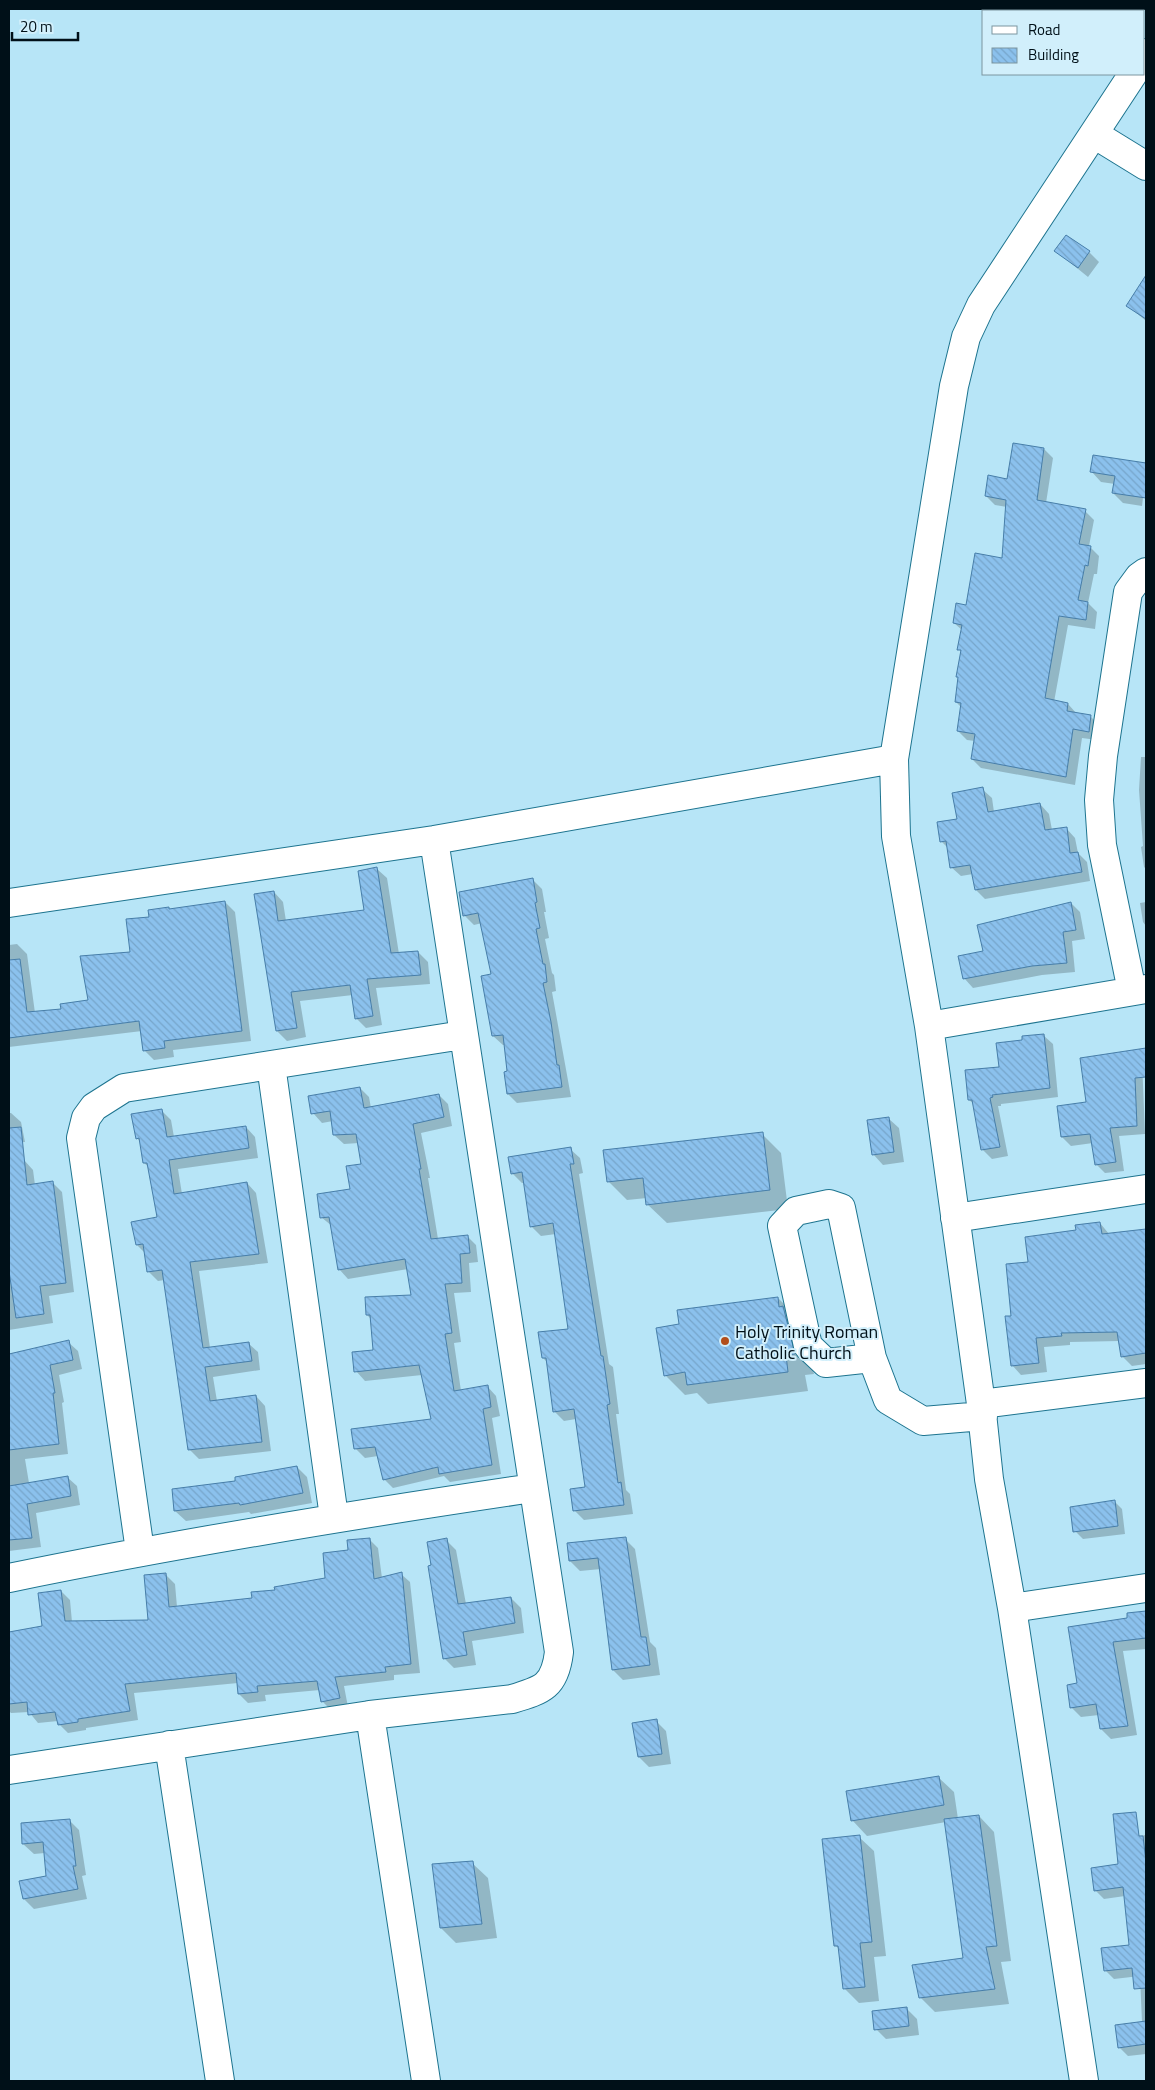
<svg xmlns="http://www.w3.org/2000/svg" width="1155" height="2090" viewBox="0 0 1155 2090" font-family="'Titillium Web',sans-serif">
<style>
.shadow{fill:#0003}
.building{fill:url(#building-back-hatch);stroke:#477ea9}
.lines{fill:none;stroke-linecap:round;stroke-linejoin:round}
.minor-casing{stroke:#1d748f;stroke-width:30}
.minor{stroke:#fff;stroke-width:28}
.poi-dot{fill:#b24e1b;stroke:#d1effb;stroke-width:2}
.labels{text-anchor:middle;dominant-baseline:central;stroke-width:4;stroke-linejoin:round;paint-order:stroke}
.poi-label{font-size:18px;fill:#001018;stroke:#d1effb;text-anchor:start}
</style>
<defs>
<pattern id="building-back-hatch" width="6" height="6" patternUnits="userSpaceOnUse" patternTransform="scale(1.25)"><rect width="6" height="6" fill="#8bc1ed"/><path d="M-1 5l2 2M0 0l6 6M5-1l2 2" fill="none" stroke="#76a5ca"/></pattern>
</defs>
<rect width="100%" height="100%" fill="#b7e5f7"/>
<!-- shadow -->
<path class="shadow" d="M1056 251 1089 252 1099 262 1088 277Z
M1146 278V321L1128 306Z
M1044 449 1053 458 1046 503 1085 511 1094 520 1089 546 1099 556 1097 574H1094L1088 603 1097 612 1095 629 1068 625 1054 702 1068 704 1077 714 1090 716 1100 726 1097 740 1082 738 1075 785 981 768 972 759 975 741 967 740 958 731 961 707 956 702 962 653 959 649 962 630 954 623 1003 559 1007 507 995 505 986 496 1008 480Z
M1136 463 1146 473 1142 506 1123 503 1113 493 1115 484 1101 482 1091 471Z
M1141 757H1146V869L1144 867 1141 847 1143 846 1139 790Z
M982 789 992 798 994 812 1040 804 1049 814 1052 830 1066 828 1075 838 1078 853 1087 862 1090 881 985 899 976 890 973 874 961 876 951 867 948 848 941 841Z
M377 869 387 878 399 954 418 952 428 962 430 984 376 988 382 1025 366 1028 356 1018 353 995 300 1001 306 1037 287 1041 277 1031 255 895 274 892 283 902 286 921 366 911Z
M533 880 542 889 546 912H544L549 938 545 939 552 973 554 975 556 991 552 992 571 1097 517 1103 508 1094 509 1073 506 1045H503L493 1036 492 975 482 923 474 925 464 915Z
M225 902 235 912 251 1041 173 1050 174 1057 154 1060 144 1050 142 1031 9 1047V945L17 944 27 954 35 1013 62 1010 90 1001 131 953 150 918 169 908 171 910Z
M1146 902V926L1143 922 1140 903Z
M1071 903 1080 912 1085 939 1072 941 1075 972 1042 975 973 988 964 978 985 952Z
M1043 1035 1053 1044 1058 1097 1001 1104V1106H998L1008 1156 992 1159 982 1149 974 1104 969 1100 1024 1041Z
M1142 1060 1145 1134 1119 1136 1124 1171 1105 1173 1096 1164 1093 1143 1071 1146 1062 1137 1088 1103Z
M360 1088 369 1097 371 1108 439 1095 448 1104 452 1126 421 1133 430 1178H428L438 1239 467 1236 476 1245 478 1262 469 1263 471 1292 454 1293 461 1342 454 1343 461 1391 487 1386 496 1396 500 1416 492 1418 501 1474 450 1482 444 1476 393 1488 384 1479 378 1456 365 1458 356 1449 432 1420 422 1375 365 1381 356 1371 375 1351 371 1319 367 1315 413 1296 408 1269 348 1279 339 1269 332 1226 321 1217 351 1190 362 1165 359 1143 344 1144 334 1135 333 1121 322 1123 313 1113Z
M161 1110 171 1120 174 1137 246 1127 255 1137 258 1158 178 1169 182 1194 247 1183 256 1193 268 1263 199 1271 210 1348 248 1343 258 1352 260 1370 213 1377 217 1401 256 1396 265 1406 271 1451 199 1459 189 1449 165 1280 158 1281 148 1271 146 1254 137 1245 158 1218 150 1168 144 1163 141 1143 137 1138Z
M9 1113H11L21 1122 25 1142 9 1143Z
M888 1118 899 1128 904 1162 883 1165 873 1154Z
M762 1134 781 1153 788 1209 667 1223 647 1204V1198L627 1200 608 1181Z
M570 1149 580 1158 583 1173 579 1174 609 1364 613 1367 619 1414H616L626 1490 630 1494 633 1514 584 1520 574 1510 586 1488 576 1419 564 1421 554 1411 548 1363 543 1358 569 1330 556 1234 541 1236 531 1226 525 1183H522L512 1173Z
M24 1160 33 1170 35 1185 52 1182 62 1192 74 1292 49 1296 53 1323 9 1330V1163Z
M1100 1223 1109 1234 1146 1230V1364L1132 1366 1122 1356 1120 1341 1070 1342V1345L1044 1347 1047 1372 1021 1375 1012 1365V1317L1029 1263 1077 1231Z
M778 1298 798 1318 803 1328 814 1374 805 1375 808 1391 708 1404 697 1393 685 1395 665 1375 680 1325Z
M68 1342 78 1351 82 1369 59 1375 64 1402 62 1403 68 1454 25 1459 29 1483 67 1477 77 1486 80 1505 36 1513 41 1547 9 1551V1354Z
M297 1467 307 1477 312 1503 251 1514 249 1512 186 1521 175 1511 237 1482Z
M1114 1501 1122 1509 1125 1534 1083 1539 1075 1531Z
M369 1539 378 1548 382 1578 401 1574 410 1582 420 1673 394 1675V1680L344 1686 348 1707 331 1710 322 1701 320 1690 265 1695 266 1701 248 1703 239 1694 238 1683 134 1693 138 1720 86 1728V1730L68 1733 59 1724 58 1721 38 1723 29 1712 11 1713 9 1711V1634L43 1627 61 1591 70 1600 72 1622 150 1621 166 1575 175 1584 177 1607 253 1599 276 1591 327 1579 350 1552Z
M625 1539 635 1549 650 1642 656 1648 660 1675 623 1680 613 1670 601 1569 580 1571 570 1561Z
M446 1540 456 1550 466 1604 511 1598 521 1608 524 1633 472 1641 476 1665 454 1668 444 1658 432 1566Z
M1146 1612V1649L1123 1651 1137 1735 1111 1739 1101 1729 1099 1715 1081 1717 1071 1707 1079 1685 1129 1619 1128 1614Z
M656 1721 666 1731 671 1764 649 1767 639 1757Z
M938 1777 954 1792 958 1819 979 1816 994 1832 1011 1961 1001 1962 1009 2004 935 2012 920 1997 965 1959 946 1822 867 1836 852 1820Z
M69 1820 79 1830 86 1875 82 1876 87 1899 34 1909 24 1899 21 1882 48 1877 45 1853 34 1854 23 1844Z
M1146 1835V2054L1128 2056 1119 2047 1142 2022 1140 1976 1114 1979 1105 1970 1131 1946 1125 1896 1104 1899 1095 1890 1119 1865 1117 1838Z
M859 1837 874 1851 886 1956 874 1957 879 2001 859 2003 844 1988 840 1950 835 1945Z
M472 1863 488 1878 497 1938 456 1943 441 1928Z
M907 2009 917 2019 919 2035 886 2039 876 2029Z"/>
<!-- building -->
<path class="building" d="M1066 235 1090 251 1078 268 1054 251Z
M1146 275V319L1126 306Z
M1013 443 1044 448 1037 500 1086 509 1079 544 1091 546 1088 566 1085 565 1078 600 1088 602 1086 620 1059 616 1045 698 1068 703 1067 711 1091 715 1089 732 1073 729 1066 777 971 759 975 734 957 731 961 703 955 702 958 677H956L961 650H957L962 625 953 623 956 603 966 605 975 553 1002 558 1006 500 985 496 988 475 1007 479Z
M1093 455 1146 463V498L1112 493 1115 476 1090 472Z
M983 787 988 812 1040 803 1045 830 1067 827 1070 853 1078 852 1082 872 975 890 970 865 950 868 946 841 940 842 937 822 957 819 952 793Z
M377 867 391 953 418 951 421 975 367 979 373 1016 355 1019 350 985 291 992 297 1028 276 1031 254 894 274 891 278 921 364 910 358 871Z
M533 878 537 902 535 903 540 928 536 929 543 964H545L547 982 543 983 551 1022 557 1065H559L562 1087 507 1094 504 1072 507 1071 503 1035 492 1036 481 976 491 974 478 913 463 916 459 892Z
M225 901 242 1031 164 1041 165 1048 143 1051 139 1021 9 1038V960L20 959 27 1012 61 1009 60 1004 88 1000 80 956 130 952 126 919 149 917 148 910 169 907V909Z
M1071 902 1076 930 1063 932 1067 963 1032 966 963 979 958 956 983 951 977 925Z
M1044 1034 1050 1088 992 1095 993 1097 990 1098 1000 1147 981 1150 972 1100H968L965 1070 999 1067 996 1043 1022 1040V1036Z
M1146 1048V1077L1135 1078 1137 1126 1110 1128 1116 1162 1095 1165 1090 1134 1061 1137 1057 1106 1086 1102 1080 1058Z
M360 1087 364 1108 439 1094 444 1117 413 1124 421 1169H419L431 1239 468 1235 470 1253 460 1254 462 1283 445 1284 452 1333 445 1334 454 1391 488 1385 491 1407 483 1409 492 1465 439 1474 438 1467 383 1480 375 1447 354 1449 351 1429 431 1419 419 1365 354 1372 352 1352 373 1350 370 1315H366L365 1297 411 1295 405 1259 338 1270 329 1217 320 1218 317 1194 350 1189 346 1166 361 1164 356 1134 333 1135 330 1111 311 1114 308 1096Z
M162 1109 167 1137 246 1126 249 1148 169 1160 174 1194 247 1182 259 1254 190 1262 203 1348 249 1342 252 1361 205 1367 210 1401 256 1395 262 1442 188 1450 162 1270 147 1272 143 1244 136 1245 131 1222 157 1217 147 1163H143L139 1138 136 1139 131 1114Z
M889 1117 894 1152 872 1155 867 1120Z
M21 1127 27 1185 53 1181 66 1283 40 1286 44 1314 16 1318 9 1271V1128Z
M763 1132 770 1190 646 1205 643 1178 607 1182 603 1150Z
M571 1147 574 1164H570L601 1356H603L610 1404 607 1405 618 1483 621 1482 624 1505 573 1511 570 1489 585 1487 574 1409 553 1412 546 1358H542L538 1332 568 1329 553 1223 530 1227 522 1172 511 1174 508 1157Z
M1100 1222 1102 1234 1146 1229V1353L1121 1357 1117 1332 1061 1333 1062 1336 1036 1338 1039 1363 1011 1366 1005 1316H1011L1006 1264 1028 1262 1025 1237 1076 1230 1075 1225Z
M778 1297 779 1307 783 1306 795 1354 786 1355 788 1372 687 1385 685 1372 664 1376 656 1328 679 1324 677 1310Z
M69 1340 73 1360 50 1365 55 1393H53L59 1444 9 1450V1354Z
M297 1466 303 1493 240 1505 239 1503 174 1511 172 1489 235 1481V1477Z
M68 1476 71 1496 27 1504 32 1538 9 1540V1486Z
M1115 1500 1118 1526 1073 1532 1070 1507Z
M626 1537 641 1637H646L650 1665 612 1670 598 1558 569 1561 567 1543Z
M370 1538 374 1579 402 1572 411 1664 385 1667 386 1672 335 1677 340 1698 321 1702 317 1681 257 1686 258 1692 238 1694 236 1673 125 1684 130 1711 78 1719V1722L58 1725 55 1712 28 1715 27 1702 9 1704V1632L42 1626 38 1593 61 1590 65 1621 148 1620 144 1575 166 1573 169 1607 252 1598 251 1592 275 1590 274 1587 325 1578 323 1553 348 1550 347 1540Z
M447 1538 458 1604 511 1597 515 1623 463 1632 467 1655 443 1659 428 1566 431 1565 427 1542Z
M1146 1611V1638L1113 1642 1128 1726 1100 1729 1096 1704 1070 1708 1067 1685 1077 1683 1068 1627 1127 1618V1613Z
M657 1719 662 1754 638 1757 632 1723Z
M939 1776 944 1805 851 1821 846 1791Z
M1136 1812 1139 1836H1143L1146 1862V1988L1134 1989 1132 1968 1104 1971 1101 1948 1129 1945 1123 1887 1094 1891 1091 1868 1118 1864 1113 1814Z
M979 1815 997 1946 986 1947 995 1989 919 1998 912 1965 963 1958 944 1819Z
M70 1819 76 1866H73L78 1889 23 1899 19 1881 46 1876 43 1842 22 1844 21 1823Z
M860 1835 872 1942 860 1943 865 1987 843 1989 838 1946H834L822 1839Z
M473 1861 482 1924 440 1928 432 1864Z
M907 2007 909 2026 874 2030 872 2011Z
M1146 2021V2044L1118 2048 1115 2025Z"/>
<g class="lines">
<defs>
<path id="minor" d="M1144 57 1146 53
M1094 134 1146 166
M9 903 434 840 894 759
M1132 991 1102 845 1099 800 1103 756 1128 592 1139 577 1146 572
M929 1026 1146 989
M271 1065 334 1517
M955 1218 1146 1189
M872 1358 826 1363 808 1346 782 1226 796 1211 829 1204 841 1208 872 1358 888 1400 923 1421 983 1416
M981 1404 1146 1383
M140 1551 81 1138 86 1118 94 1107 124 1088 463 1035
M9 1578C183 1542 357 1514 533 1488
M1012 1608 1146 1588
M370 1715 512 1699C543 1690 555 1686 559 1652L434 840
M169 1745 220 2081
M9 1770 370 1715 426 2081
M1084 2081 1012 1608 989 1479 981 1404 929 1026 896 836 894 759 954 386 966 337 981 305 1133 74"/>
</defs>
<!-- minor casing -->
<use href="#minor" class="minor-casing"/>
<!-- minor -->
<use href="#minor" class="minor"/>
</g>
<!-- markers -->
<circle class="poi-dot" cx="725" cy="1341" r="5"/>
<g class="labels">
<!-- poi labels -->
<g class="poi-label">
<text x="735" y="1331">Holy Trinity Roman<tspan x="735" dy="21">Catholic Church</tspan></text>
</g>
</g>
<!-- border -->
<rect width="1155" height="2090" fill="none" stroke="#001018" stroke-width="20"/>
<!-- legend -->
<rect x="982" y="10" width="162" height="65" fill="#d1effb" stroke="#7d96a0"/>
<rect x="992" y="26" width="25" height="8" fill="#ffffff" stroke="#7d96a0"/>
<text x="1028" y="35" font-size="15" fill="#001018">Road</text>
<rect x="992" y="48" width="25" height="15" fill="url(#building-back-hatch)" stroke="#7d96a0"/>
<text x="1028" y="60" font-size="15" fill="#001018">Building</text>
<!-- scale -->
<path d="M12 32v8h66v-8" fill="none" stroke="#001018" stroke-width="2.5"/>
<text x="20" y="32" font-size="15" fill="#001018" stroke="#d1effb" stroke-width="4" paint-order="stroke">20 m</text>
</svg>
